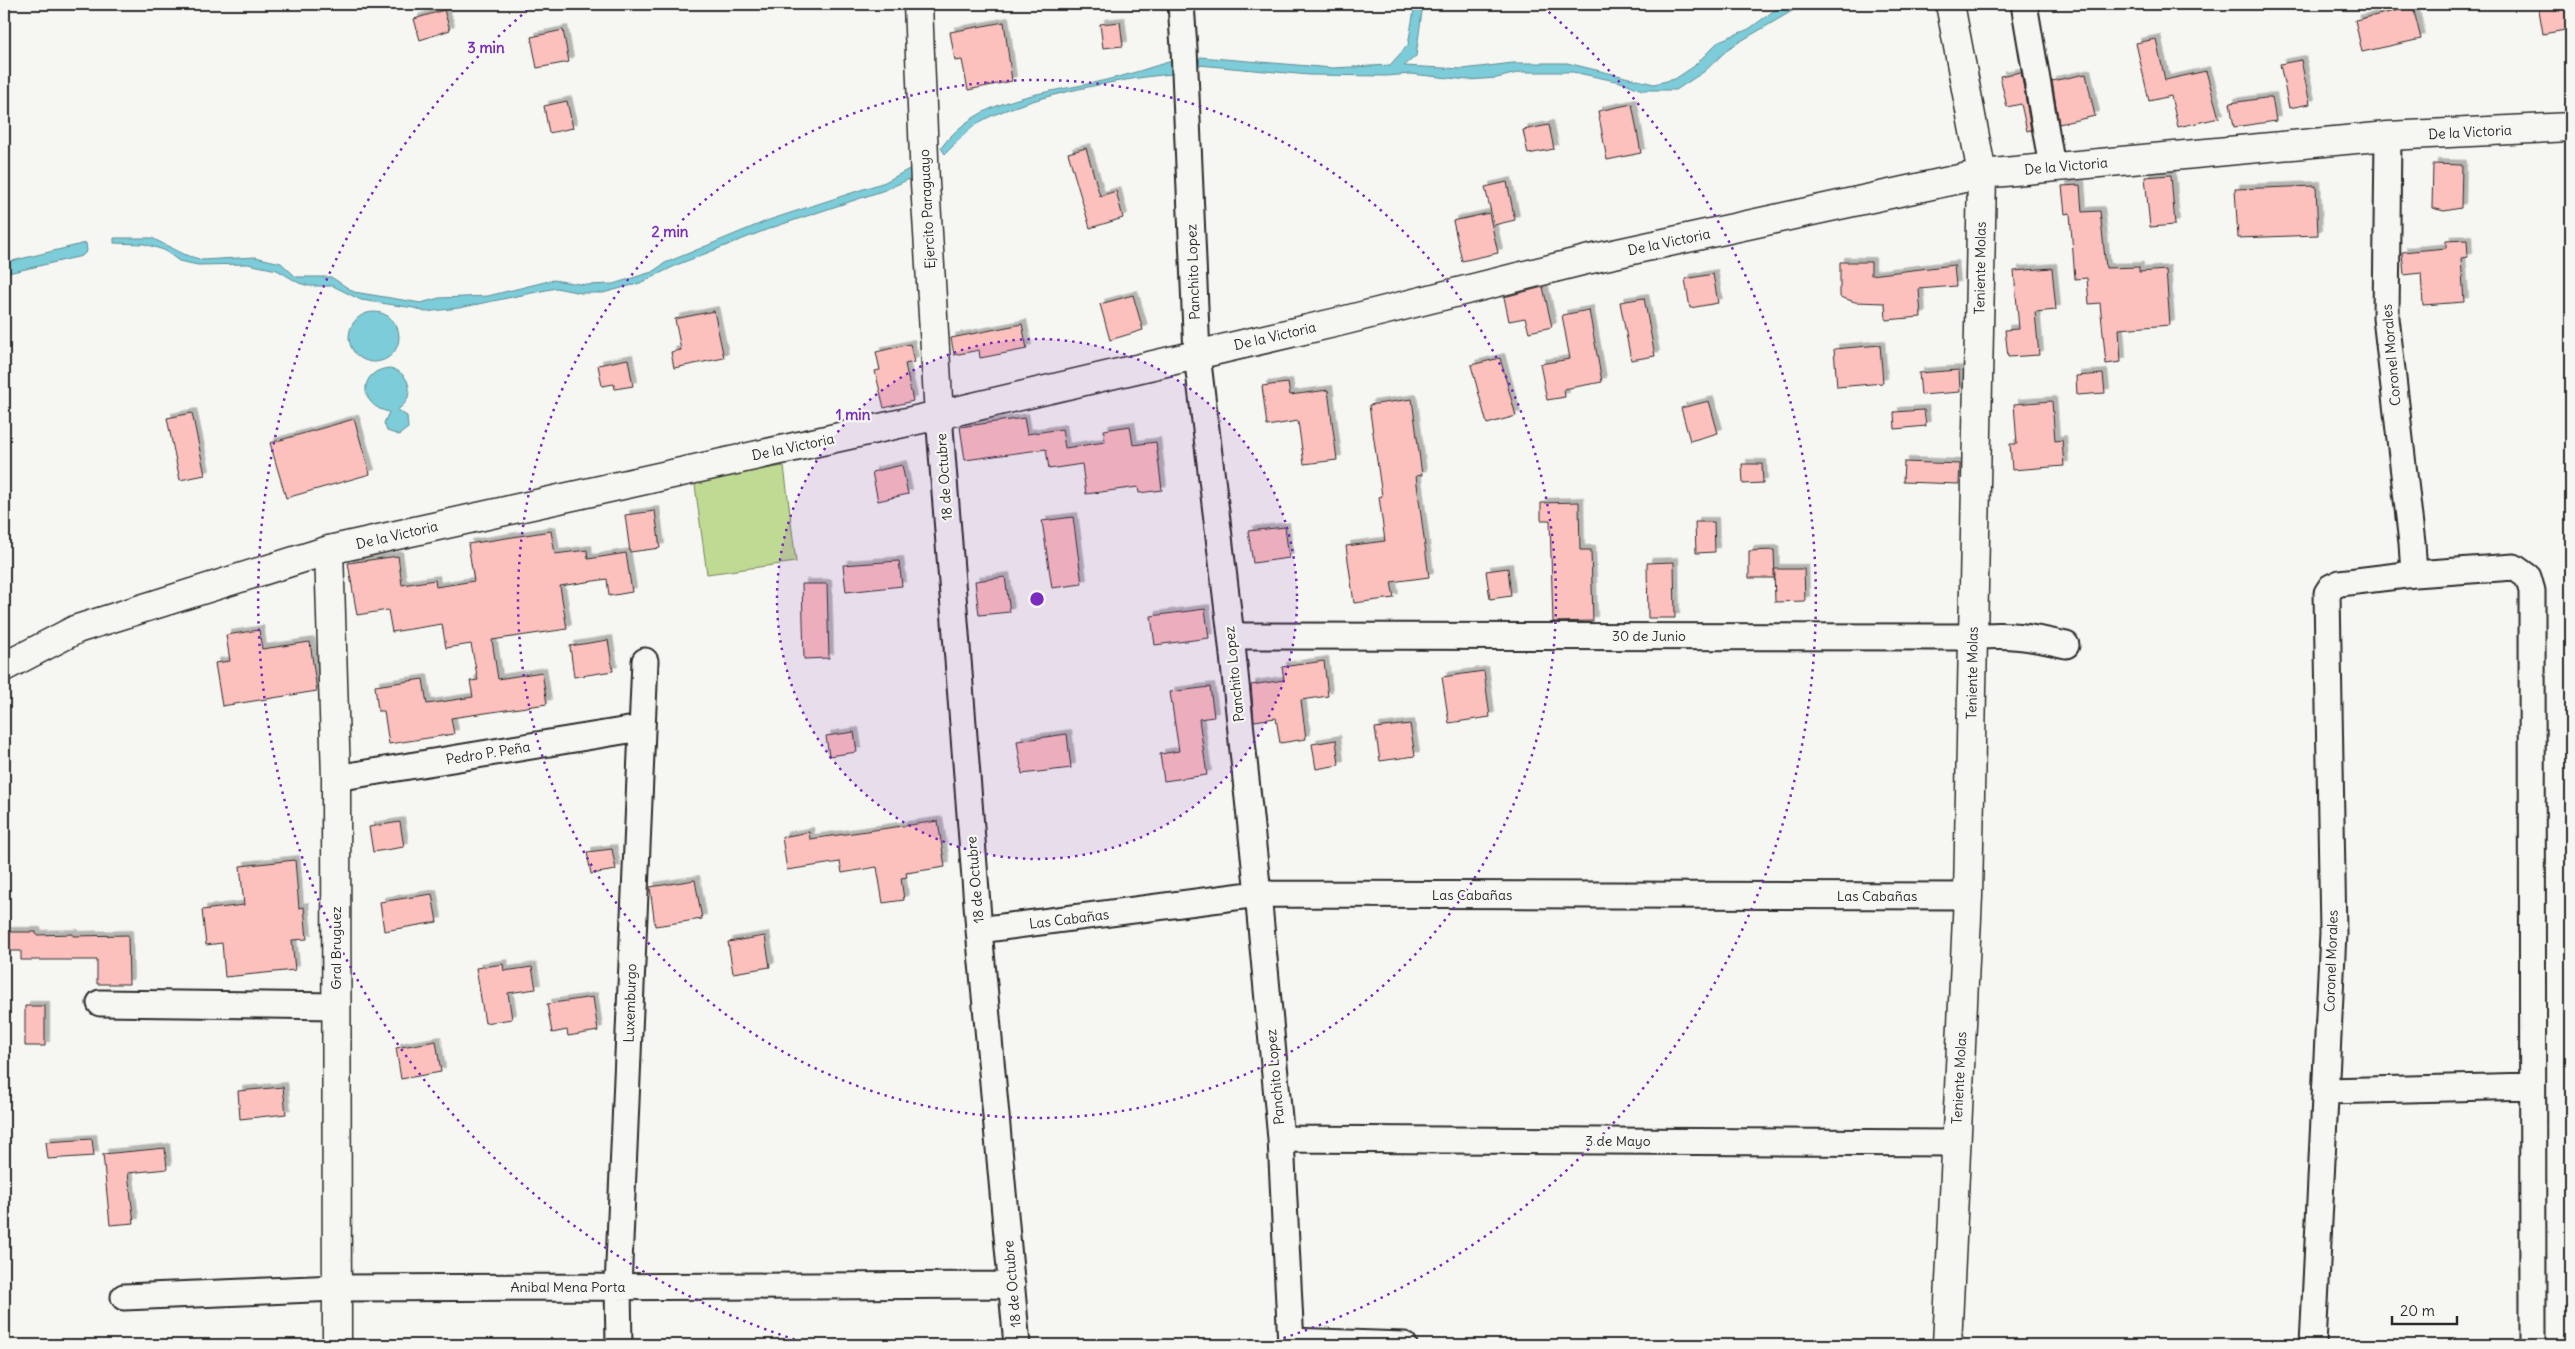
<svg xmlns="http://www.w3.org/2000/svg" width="2575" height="1349" viewBox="0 0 2575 1349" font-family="Delius,sans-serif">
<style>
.green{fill:#bfda92;stroke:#75825e}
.water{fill:#7dccd9;stroke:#5c8c93}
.building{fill:#fcc0bd;stroke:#2b2b2b;filter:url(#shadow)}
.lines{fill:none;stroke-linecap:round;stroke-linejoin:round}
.street-casing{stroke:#2b2b2b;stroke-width:29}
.secondary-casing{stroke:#2b2b2b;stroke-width:31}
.street{stroke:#f6f6f2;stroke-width:25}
.secondary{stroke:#f6f6f2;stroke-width:28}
.ring{fill:none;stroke:#7b2cbf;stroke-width:2.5;stroke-dasharray:2.5 5}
.labels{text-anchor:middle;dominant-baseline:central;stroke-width:4.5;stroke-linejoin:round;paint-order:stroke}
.street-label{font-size:14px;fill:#2b2b2b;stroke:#f6f6f2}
.centre{fill:#7b2cbf;stroke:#f6f6f2;stroke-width:2.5}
.ring-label{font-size:15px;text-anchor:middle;font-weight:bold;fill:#7b2cbf;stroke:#f6f6f2;stroke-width:4.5;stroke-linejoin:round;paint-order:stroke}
</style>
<defs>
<filter id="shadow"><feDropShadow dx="4.5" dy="-4.5" stdDeviation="0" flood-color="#0004"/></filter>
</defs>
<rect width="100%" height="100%" fill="#f6f6f2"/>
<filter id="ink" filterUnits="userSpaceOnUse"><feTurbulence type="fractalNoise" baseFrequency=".02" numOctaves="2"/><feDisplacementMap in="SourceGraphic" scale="10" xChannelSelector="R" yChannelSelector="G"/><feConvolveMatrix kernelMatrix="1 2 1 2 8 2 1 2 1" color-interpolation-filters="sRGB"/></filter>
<g filter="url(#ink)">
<!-- green -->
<path class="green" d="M784 466 796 562 707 574 694 478Z"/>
<!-- water -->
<path class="water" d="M1415 4H1423L1416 56 1404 66 1463 69 1513 63H1567L1654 84 1675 79 1693 67 1719 41 1749 29 1783 4H1804L1729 48 1705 71 1676 90H1642L1625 83 1573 72H1521L1497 78 1468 80 1411 74 1386 76 1309 75 1199 65 1200 57 1333 68 1390 65 1408 45Z
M1172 61 1173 74C1122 78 1031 96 985 119 970 127 957 142 945 154L941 148C979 95 1048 94 1106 80 1129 75 1151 67 1172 61Z
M913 167 914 177 885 190 771 228 679 264 640 283 603 293H581L556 288 459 308 425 312 414 308 361 300 333 286H309L299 283 277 270 248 264 198 265 179 261 164 250 144 244 114 243V238H152L183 254 202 260 255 257 281 263 296 277H331L354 292 421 303 439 298 488 296 553 280 586 285 613 284 652 272 665 263 769 220 885 182Z
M86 243 87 251 82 256 4 274V263Z
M349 337a25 25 0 1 1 50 0a25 25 0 1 1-50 0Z
M390 368C412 373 416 399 397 410L407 416 408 428 399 435 387 431 384 423 389 412C358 406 358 370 390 368Z"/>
<!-- building -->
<path class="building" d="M2538 4H2571V29L2543 34Z
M2413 7 2421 39 2362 52 2355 20Z
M444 10 450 30 420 40 414 19Z
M1004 22 1012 81 968 90 962 60 955 61 950 32Z
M1120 22 1123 46 1103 48 1100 24Z
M563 30 569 62 537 68 531 37Z
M2156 39 2165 80 2206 71 2219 118 2178 127 2171 96 2149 101 2136 43Z
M2301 60 2310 104 2289 108 2280 64Z
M2021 72 2031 130 2027 131 2021 104 2007 107 2000 76Z
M2086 74 2095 116 2059 124 2052 81Z
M2272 97 2276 121 2234 127 2230 103Z
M567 101 573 128 549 133 544 106Z
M1632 104 1641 153 1607 160 1598 111Z
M1549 125 1554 149 1528 154 1523 130Z
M1086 148 1100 196 1116 191 1123 218 1090 228 1068 153Z
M2433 164 2462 165 2461 208 2444 211 2432 208Z
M2171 175 2175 225 2150 227 2145 177Z
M1507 182 1515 220 1494 225 1485 187Z
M2080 185 2082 212 2100 211 2106 268 2139 267V272L2166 270 2170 325 2119 329 2121 362 2106 364 2100 303 2089 304 2087 278 2075 279 2070 213 2065 214 2062 186Z
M2316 186 2318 235 2238 238 2235 189Z
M1489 213 1498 253 1462 261 1453 221Z
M2467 240 2468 257 2461 258 2464 302 2423 305 2421 273 2404 275 2402 252 2446 248V241Z
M1840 262H1871V275L1954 265 1956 286 1919 289 1921 317 1886 320 1885 303 1855 302 1840 297Z
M2052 268 2056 310 2035 312 2039 355 2008 357 2005 330 2019 329 2014 271Z
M1713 274 1718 303 1690 308 1685 279Z
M1543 287 1552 327 1529 332 1525 318 1509 321 1504 297Z
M1133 295 1143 330 1110 340 1100 304Z
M1644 298 1655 356 1631 360 1620 302Z
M1589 310 1602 382 1564 389 1565 397 1547 400 1540 364 1570 359 1562 315Z
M714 311 724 358 674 368 671 352 681 350 675 319Z
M1022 324 1027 349 980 358 979 350 954 355 951 338Z
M910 344 914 362 905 364 913 401 884 408 875 371 880 370 876 352Z
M1880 345 1883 383 1837 387 1834 349Z
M1500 358 1516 416 1487 424 1471 365Z
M628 359 633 386 615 389 614 384 602 386 598 365Z
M1959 370 1960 392 1921 395 1919 373Z
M2103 374 2105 393 2077 395 2076 376Z
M1288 383 1290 395 1328 390 1337 460 1304 464 1298 421 1267 426 1262 386Z
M1412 399 1422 475 1416 476 1429 577 1391 582 1394 598 1354 603 1346 546 1385 541 1379 497 1382 496 1369 405Z
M1709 401 1718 433 1690 441 1681 408Z
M2052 401 2055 441 2062 440 2064 466 2012 470 2010 444H2017L2014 404Z
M1924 410 1926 426 1895 429 1894 412Z
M192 413 205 475 180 480 167 418Z
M1024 418 1027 434 1062 429 1065 448 1105 442 1104 430 1130 426 1133 445 1156 442 1162 490 1139 493 1138 487 1086 494 1082 464 1049 469 1046 449 965 460 960 427Z
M354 419 370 474 286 498 270 443Z
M1904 462 1960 464 1959 484 1903 482Z
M1742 464H1762L1763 483 1743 484Z
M902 465 908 494 878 501 872 472Z
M1579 502 1580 550H1591L1593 621 1553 622 1550 520H1541V503Z
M655 511 660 548 630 552 625 515Z
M1073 517 1082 584 1052 588 1042 521Z
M1695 522H1714L1715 552 1696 553Z
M1285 527 1289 558 1253 563 1248 531Z
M551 531 555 554 587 550 588 559 626 553 632 592 609 596 607 579 560 586 567 629 492 640 498 679 542 672 547 704 451 718 454 734 389 744 384 711H378L375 686 423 679 427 704 473 697 470 681 478 680 471 644 446 648 442 624 392 632 388 610 357 615 348 563 398 556 402 585 435 580 436 587 474 581 468 544Z
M1774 550 1775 578H1749V551Z
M899 561 902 586 846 592 843 565Z
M1674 562 1675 618H1648L1647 563Z
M1508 568 1511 596 1490 599 1486 571Z
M1774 569H1804L1805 601 1775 602Z
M1005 577 1010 612 979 615 975 581Z
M802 584H827L829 658 804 659Z
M1205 609 1209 638 1155 645 1151 616Z
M259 630 262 649 310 642 317 691 222 706 215 663 230 661 226 635Z
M608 640 613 671 574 677 570 646Z
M1324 661 1328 696 1301 700 1306 739 1280 743 1276 718 1254 721 1251 685 1284 680 1282 667Z
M1484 671 1490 717 1449 723 1442 677Z
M1210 687 1214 717 1199 719 1207 775 1164 781 1160 754 1179 751 1170 692Z
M1410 724 1415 756 1380 761 1375 728Z
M854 732 857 752 829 756 826 736Z
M1067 734 1071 768 1022 774 1017 741Z
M1336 740 1339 765 1316 769 1312 744Z
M938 821 945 867 906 873 907 877 901 878 904 900 883 903 877 867 842 873 840 862 787 870 782 837 809 832 810 839Z
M400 822 404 847 373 852 369 827Z
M612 849 616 870 591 874 587 852Z
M295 860 299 908 304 907 307 939 292 940 295 970 225 977 222 943 206 945 202 910 244 905 240 866Z
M695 880 702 919 655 926 650 887Z
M432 894 437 922 384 931 380 902Z
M7 932H36V935L73 934V936L128 935 129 984H97V960H21V951H7Z
M765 936 770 967 733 973 728 942Z
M503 964 504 971 532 967 536 989 508 993 512 1019 485 1023 476 968Z
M593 997 598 1031 568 1036 567 1030 552 1033 547 1004Z
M25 1006H45V1046H25Z
M436 1041 441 1072 401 1079 396 1048Z
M283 1087 286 1114 240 1119 238 1091Z
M92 1139 94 1156 48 1159 46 1142Z
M165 1148 167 1169 128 1173 134 1223 110 1225 103 1154Z"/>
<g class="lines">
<defs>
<path id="street" d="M1181 4 1184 48 1197 355 1231 636 1258 894 1281 1139 1291 1345
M2024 4 2052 167
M2388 136 2386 318 2412 543 2414 574
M939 415 979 930 1017 1345
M1231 636 1972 637C2009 633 2030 637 2066 645
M336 778 641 728
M979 930 1258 894 1968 896
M100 1003 337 1006
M2326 1091 2532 1086
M1281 1139 1956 1143
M124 1297 336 1288 1012 1285
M1291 1341 1404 1345
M619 1345 618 1287 645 661
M2313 1345 2333 933 2327 593 2331 587 2340 583 2414 574 2514 567 2528 577 2532 591 2533 1345"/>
<path id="secondary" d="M918 4 925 183 939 415
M329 550 336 778 337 1345
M4 667 77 629 329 550 939 415 1338 322 1586 260 1982 174 2388 136 2571 127
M1947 1345 1968 896 1982 174 1950 4"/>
</defs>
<!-- street casing -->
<use href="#street" class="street-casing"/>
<!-- secondary casing -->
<use href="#secondary" class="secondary-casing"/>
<!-- street -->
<use href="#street" class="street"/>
<!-- secondary -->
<use href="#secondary" class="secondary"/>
</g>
</g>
<!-- distance rings -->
<circle cx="1037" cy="599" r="260" fill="#7b2cbf" fill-opacity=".12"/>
<g class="ring">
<circle cx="1037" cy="599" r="260"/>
<circle cx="1037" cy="599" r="519"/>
<path d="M809 1344A779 779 0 0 1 531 7M1543 7A779 779 0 0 1 1265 1344"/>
</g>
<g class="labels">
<!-- street labels -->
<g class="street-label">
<text transform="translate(2470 132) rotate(-3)">De la Victoria</text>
<text transform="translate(2066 166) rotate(-5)">De la Victoria</text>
<text transform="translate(927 209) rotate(-93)">Ejercito Paraguayo</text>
<text transform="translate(1669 242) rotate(-12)">De la Victoria</text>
<text transform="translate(1980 268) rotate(-89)">Teniente Molas</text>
<text transform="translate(1193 272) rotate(-92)">Panchito Lopez</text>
<text transform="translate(1275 336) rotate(-13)">De la Victoria</text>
<text transform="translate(2391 355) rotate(-95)">Coronel Morales</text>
<text transform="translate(793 447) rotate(-12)">De la Victoria</text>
<text transform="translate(944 477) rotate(-94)">18 de Octubre</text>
<text transform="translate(397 535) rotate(-13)">De la Victoria</text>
<text x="1649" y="636">30 de Junio</text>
<text transform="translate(1972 673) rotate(-89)">Teniente Molas</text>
<text transform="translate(1234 674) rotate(-96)">Panchito Lopez</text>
<text transform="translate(488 753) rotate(-9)">Pedro P. Peña</text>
<text transform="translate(975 880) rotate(-95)">18 de Octubre</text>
<text x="1472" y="895">Las Cabañas</text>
<text x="1877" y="896">Las Cabañas</text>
<text transform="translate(1069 919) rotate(-7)">Las Cabañas</text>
<text transform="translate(336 948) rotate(-90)">Gral Bruguez</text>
<text transform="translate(2331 961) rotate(-88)">Coronel Morales</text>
<text transform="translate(630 1003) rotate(-88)">Luxemburgo</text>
<text transform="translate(1275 1077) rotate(-95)">Panchito Lopez</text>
<text transform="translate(1959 1078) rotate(-87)">Teniente Molas</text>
<text x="1618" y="1141">3 de Mayo</text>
<text transform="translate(1012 1284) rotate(-95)">18 de Octubre</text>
<text x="568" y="1287">Anibal Mena Porta</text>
</g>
</g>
<circle cx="1037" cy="599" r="8" class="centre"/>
<g class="ring-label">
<text x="486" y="53">3 min</text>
<text x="670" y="237">2 min</text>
<text x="853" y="420">1 min</text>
</g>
<!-- margin -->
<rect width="2575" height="1349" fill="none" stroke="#f6f6f2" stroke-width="20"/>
<rect x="10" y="10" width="2555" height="1329" fill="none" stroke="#2b2b2b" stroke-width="2" filter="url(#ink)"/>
<!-- scale -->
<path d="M2392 1316v8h65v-8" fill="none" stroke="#2b2b2b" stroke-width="2.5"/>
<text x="2400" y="1316" font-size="15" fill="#2b2b2b" stroke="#f6f6f2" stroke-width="4" paint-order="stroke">20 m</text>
</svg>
